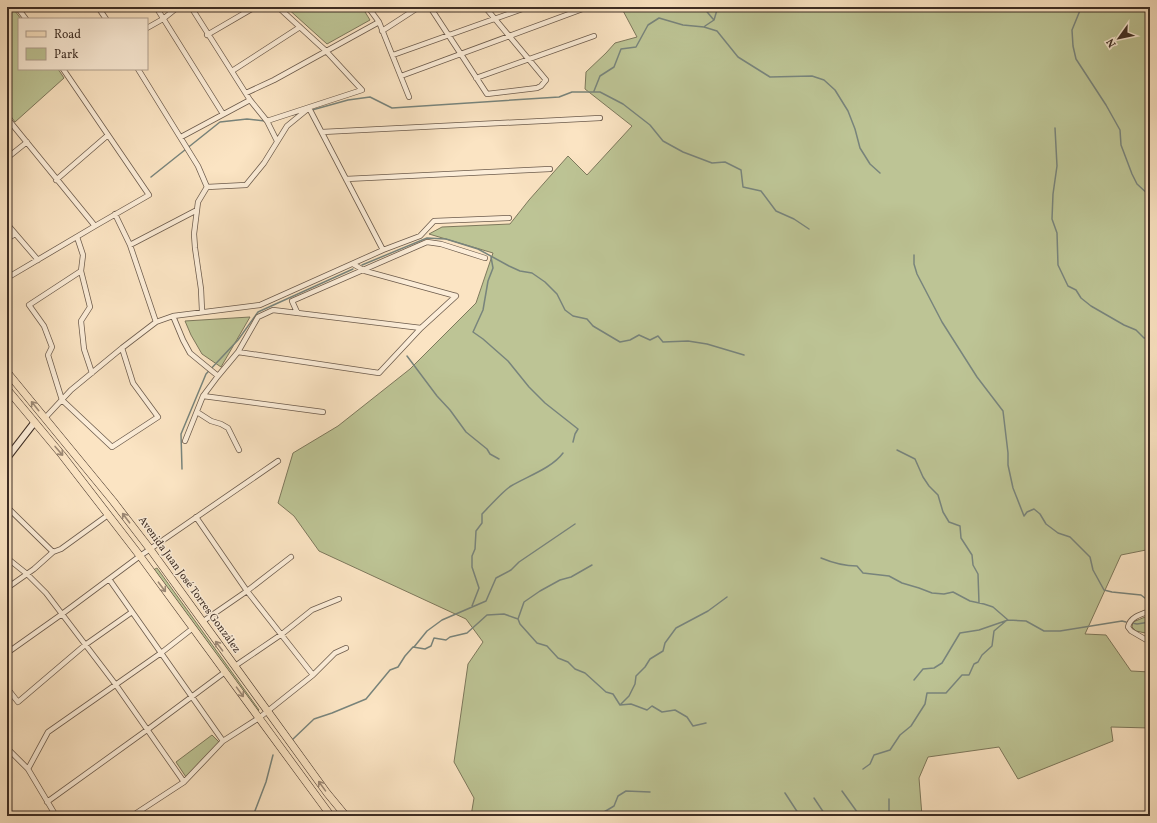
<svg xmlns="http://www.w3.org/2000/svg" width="1157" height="823" viewBox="0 0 1157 823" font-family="Vollkorn,serif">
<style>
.green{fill:#bdc495;stroke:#7d785c}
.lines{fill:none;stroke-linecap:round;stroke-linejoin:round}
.stream{stroke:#78847c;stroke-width:1.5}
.street-casing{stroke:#6c5b4c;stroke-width:6}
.secondary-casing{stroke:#3d2d24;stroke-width:8}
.primary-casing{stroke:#3d2d24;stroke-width:8}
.street{stroke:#fcedd8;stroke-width:4.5}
.secondary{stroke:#fcedd8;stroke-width:6}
.primary{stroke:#fbe4c3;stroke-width:7}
.oneway{stroke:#9c8874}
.labels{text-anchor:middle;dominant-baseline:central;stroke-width:3;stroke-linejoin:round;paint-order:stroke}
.street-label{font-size:11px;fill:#3d2d24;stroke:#fcedd8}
</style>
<rect width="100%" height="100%" fill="#fbe4c3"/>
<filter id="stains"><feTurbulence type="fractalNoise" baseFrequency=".005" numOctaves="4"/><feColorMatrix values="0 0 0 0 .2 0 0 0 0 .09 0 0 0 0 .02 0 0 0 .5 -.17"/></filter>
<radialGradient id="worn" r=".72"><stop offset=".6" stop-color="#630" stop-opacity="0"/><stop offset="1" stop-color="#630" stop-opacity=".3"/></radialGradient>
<!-- green -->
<path class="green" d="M7 7H12L21 19H19V69H58L64 78 15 122 7 111Z
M286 7H362L370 20 327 44Z
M621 7H1150V518L1149 520 1146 550 1121 555 1085 634 1106 635 1131 671 1150 672V728L1111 727 1113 741 1018 779 999 747 928 757 919 778 922 816H471L474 798 454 762 468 664 483 642 466 619 319 551 294 516 278 503 293 453 338 426 410 369 476 303 493 253 429 234 442 227 510 224 529 200 568 156 587 175 632 126 585 89 586 72 606 53 615 43 637 37Z
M250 317 221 367 202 354 191 335 185 321Z
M157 568 259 710 256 712 153 570Z
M1150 615V634L1136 631 1132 627 1133 622Z
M212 735 220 743 186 777 176 762Z"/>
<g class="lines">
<!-- stream -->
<path class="stream" d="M703 7 713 19
M1081 8 1072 30 1073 46 1076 59 1106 105 1120 130 1121 145 1132 174 1137 184 1150 196
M705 26 714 20 717 10 723 7
M1150 67 1147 87 1150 99
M594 91 600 76 614 67 621 49 636 47 648 25 659 18 683 25 704 27 717 31 738 57 770 77 812 76 824 80 835 90 848 111 855 129 860 148 870 164 880 173
M312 110 348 100 370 97 392 108 559 97 572 92H600L623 104 650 125 663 141 683 152 712 163 725 162 741 170 743 187 761 191 776 211 794 219 809 229
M292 115 300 113
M1055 128 1057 166 1053 194 1052 219 1057 233 1058 265 1068 286 1076 290 1081 298 1091 306 1124 325 1136 330 1144 338H1150
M151 177 220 122 247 119 265 121
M914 255V264L917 274 942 322 977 377 1003 411 1008 453V465L1013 488 1024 516 1027 512 1034 509 1040 514 1046 524 1058 533 1070 537 1090 557 1093 570 1104 590 1112 592 1141 595 1150 602
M491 257 493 268 488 281 483 310 473 332 483 339 508 361 529 387 545 403 578 429 575 434 573 442
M362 265 427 238 446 239 478 249 509 266 520 271 532 273 545 282 557 294 565 310 573 316 587 319 593 326 620 342 630 340 639 335 650 340 658 336 663 342 688 341 707 344 744 355
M407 356 437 396 450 410 466 432 487 449 490 454 499 459
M897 450 915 459 923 477 929 486 938 495 943 512 949 522 960 526 961 538 972 555 973 565 978 574 979 603
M182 469 181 434 206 374 238 340 258 312 353 269
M821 558C833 563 844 566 857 566L863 573 889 576 902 583 919 588 932 593 944 594 953 592 970 601 984 604 993 607 1008 620
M472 606 479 588 472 567V556L475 549 476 531 482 523V514C489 507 504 490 511 486 528 476 552 468 563 453
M518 619 524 602 540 591 560 580 571 577 592 565
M1132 623 1137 624 1150 622
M414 647 427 631 442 620 486 601 496 578 511 570 519 562 575 524
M914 680 923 669 934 668 942 663 960 633 979 630 1008 620 1026 621 1044 631H1060L1122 621 1126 622
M620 705 629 696 635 684 636 676 645 667 650 659 663 651 665 643 676 628 708 611 727 597
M292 740 314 719 332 713 366 699 390 670 398 667 405 656 413 647 425 649 431 646 434 638 446 640 450 637 467 633 487 615 504 614 518 619 520 624 537 643 547 646 558 658 568 662 575 669 585 673 606 692 613 694 620 705 631 704 647 710 652 706 662 712 675 710 687 717 693 726 706 723
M863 769 870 764 874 755 890 750 900 735 911 726 925 704 927 693H946L962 675H969L974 664 978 662 982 655 992 646 994 631 1007 620
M842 791 860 816
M785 793 800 816
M814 798 826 816
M889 799V816
M253 816 266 782 273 755
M590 816 604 812 614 806 618 796 626 791 650 792"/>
<defs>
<path id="street" d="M17 7 26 19
M98 7 106 19
M156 7 223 114
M191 7 250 100 267 121 277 141
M368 7 379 22 409 97
M430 7 487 94 537 88 541 86 546 80 485 7
M147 28 163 19 178 7
M382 31 419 7
M207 35 255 7
M393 55 528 7
M138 69 198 166 207 187 198 202 194 234 195 248 201 289 202 311
M232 71 300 27
M401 76 588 7
M476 78 594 36
M246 93 274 80 379 22
M7 118 95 226 149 195 63 69
M267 121 362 90 326 51 278 7
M322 132 600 118
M181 137 250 100
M7 158 27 142
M346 179 550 169
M56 180 108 135
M207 187 246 185 264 163 287 126 309 108 383 250
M115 214 130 245 156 322
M7 224 38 260
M77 237 83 255 81 271 90 307 81 321 84 349 92 373
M7 239 15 234
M130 245 197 210
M353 264 365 271 456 296
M81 271 29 305 44 326 52 347 48 355 62 400 112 447 158 417 133 383 122 348
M7 278 95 226
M297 312 292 301 427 242 441 244 485 258
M173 316 183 340 190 353 218 376
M238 352 258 317 273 310 421 328
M203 396 323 412
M197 412 211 421 221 424 228 428 239 450
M45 418 71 390 122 348 156 322 173 316 260 305 383 250 420 236 434 221 509 218
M185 441 203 396 218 376 238 352 379 373 421 328 456 296
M7 507 53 552
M196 517 247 591 313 675
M7 558 27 574 46 593 116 685 184 782
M109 579 223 741
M7 588 34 569 53 552 61 549 108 515
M1150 611C1141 614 1130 617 1128 627L1131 631 1150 642
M202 622 247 591 291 557
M7 653 62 614 140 556 278 461
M235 666 282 634 312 610 339 599
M7 688 18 702 85 645 132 612
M7 748 28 769 56 816
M28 769 48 732 161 653 193 628
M47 802 147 730 225 672
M132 816 184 782 223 741 259 718 313 675 335 653 346 648"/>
<path id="secondary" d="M7 458 34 423"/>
<path id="primary" d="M7 372 113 501 150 549 327 793 346 816
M7 389 62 455 140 556 331 816"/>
</defs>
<!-- street casing -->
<use href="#street" class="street-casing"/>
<!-- secondary casing -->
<use href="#secondary" class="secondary-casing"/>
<!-- primary casing -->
<use href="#primary" class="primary-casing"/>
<!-- street -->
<use href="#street" class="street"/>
<!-- secondary -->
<use href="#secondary" class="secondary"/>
<!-- primary -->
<use href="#primary" class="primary"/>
</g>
<!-- one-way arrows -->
<defs><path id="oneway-shaft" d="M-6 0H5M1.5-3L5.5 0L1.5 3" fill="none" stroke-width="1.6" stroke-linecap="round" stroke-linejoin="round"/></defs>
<g class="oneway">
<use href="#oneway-shaft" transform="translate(35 406) rotate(-129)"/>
<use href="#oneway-shaft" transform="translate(59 451) rotate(49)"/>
<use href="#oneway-shaft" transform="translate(126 518) rotate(-127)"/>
<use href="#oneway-shaft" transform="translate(162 587) rotate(53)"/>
<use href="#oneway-shaft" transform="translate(219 646) rotate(-127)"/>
<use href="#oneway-shaft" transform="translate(240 692) rotate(54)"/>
<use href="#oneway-shaft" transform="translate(322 786) rotate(-126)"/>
</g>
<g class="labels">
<!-- street labels -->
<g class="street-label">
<text transform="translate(189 585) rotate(54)">Avenida Juan José Torres González</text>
</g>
</g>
<!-- margin -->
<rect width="1157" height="823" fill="none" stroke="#fbe4c3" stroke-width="24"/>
<rect x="8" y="8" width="1141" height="807" fill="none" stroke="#3d2d24" stroke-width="2"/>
<rect x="12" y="12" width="1133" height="799" fill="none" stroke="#3d2d24"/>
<!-- legend -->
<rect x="18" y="18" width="130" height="52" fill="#fcedd8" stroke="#b0a090"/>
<rect x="26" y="31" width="20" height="6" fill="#fbe4c3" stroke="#b0a090"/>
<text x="54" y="38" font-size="12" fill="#3d2d24">Road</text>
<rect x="26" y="48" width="20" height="12" fill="#bdc495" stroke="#b0a090"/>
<text x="54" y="58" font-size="12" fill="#3d2d24">Park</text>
<!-- north arrow -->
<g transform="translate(1119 38) rotate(237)" stroke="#fcedd8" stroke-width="3" paint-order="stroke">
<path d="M0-3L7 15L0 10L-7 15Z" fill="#3d2d24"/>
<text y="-6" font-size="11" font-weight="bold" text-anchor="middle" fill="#3d2d24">N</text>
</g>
<rect width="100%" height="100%" filter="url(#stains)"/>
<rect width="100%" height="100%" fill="url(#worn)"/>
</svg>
